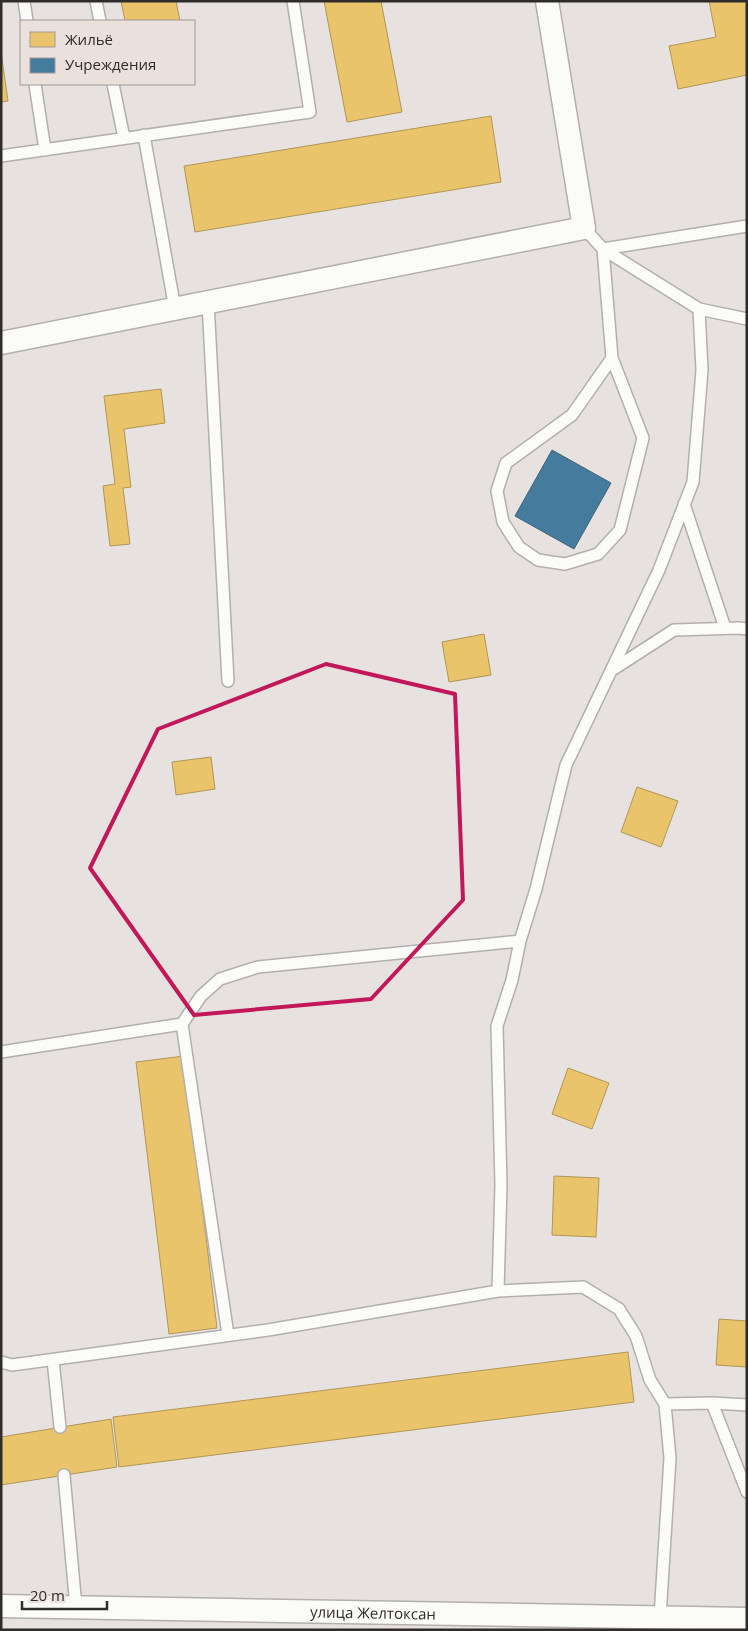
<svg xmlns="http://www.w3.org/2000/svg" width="748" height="1631" viewBox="0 0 748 1631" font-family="'Open Sans',sans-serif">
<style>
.homes{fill:#e9c46a;stroke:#b19657}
.public{fill:#457b9d;stroke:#3e637b}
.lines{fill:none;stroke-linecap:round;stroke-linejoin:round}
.service-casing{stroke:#b3afae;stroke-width:14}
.minor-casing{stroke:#b3afae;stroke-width:25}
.service{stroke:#fbfbfa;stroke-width:11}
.minor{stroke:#fbfbfa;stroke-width:22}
.marked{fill:none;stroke:#c2185b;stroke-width:4;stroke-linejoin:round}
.labels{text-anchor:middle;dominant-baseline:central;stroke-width:5;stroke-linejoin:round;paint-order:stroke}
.street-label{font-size:15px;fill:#2f2c2b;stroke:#eae1dd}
</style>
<rect width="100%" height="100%" fill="#e7e2e0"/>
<!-- homes -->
<path class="homes" d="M121 1H176L180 21H125Z
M324 1H381L402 112 347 122Z
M709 1H747V75L678 89 669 46 716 37Z
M1 52 8 101 1 102Z
M491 116 501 182 195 232 184 166Z
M161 389 165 423 124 429 131 487 123 488 130 544 110 546 103 486 115 484 104 396Z
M484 634 491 675 449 682 442 642Z
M211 757 215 789 176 795 172 762Z
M637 787 678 801 661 847 621 832Z
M184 1056 217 1328 169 1334 136 1062Z
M568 1068 609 1083 592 1129 552 1114Z
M554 1176 599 1178 596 1237 552 1235Z
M719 1319 747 1321V1367L716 1365Z
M628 1352 634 1402 119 1467 113 1417Z
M111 1419 117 1467 1 1485V1437Z"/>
<!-- public -->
<path class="public" d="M552 450 611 483 574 549 515 516Z"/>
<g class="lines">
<defs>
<path id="service" d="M24 1 27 21
M96 1 100 21
M35 84 45 150
M113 84 124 138
M144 135 175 309
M1 156 310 112 293 1
M584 228 603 249 612 358 643 438 620 530 598 554 565 564 538 560 519 547 503 522 497 491 506 463 572 415 612 358
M603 249 699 309 747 319
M603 249 747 226
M208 302 228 681
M684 504 725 628
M612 670 674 630 739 628 747 629
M1 1052 182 1024
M498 1291 501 1185 497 1026 512 980 520 941
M228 1335 182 1024 201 996 220 979 258 967 520 941 536 889 566 765 659 570 693 482 702 370 699 309
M53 1360 60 1427
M1 1362 12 1365 268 1330 498 1291 583 1287 619 1309 636 1336 650 1380 665 1404 670 1458 660 1617
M665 1404 712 1403
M747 1405 712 1403 747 1492
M64 1475 76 1607"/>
<g id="minor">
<path d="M1 343 584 228 547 1"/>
<path id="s1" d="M1 1606 747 1619"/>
</g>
</defs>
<!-- service casing -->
<use href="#service" class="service-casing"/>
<!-- minor casing -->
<use href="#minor" class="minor-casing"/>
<!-- service -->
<use href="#service" class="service"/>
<!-- minor -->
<use href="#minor" class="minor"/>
</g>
<!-- marked area -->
<path class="marked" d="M326 664 455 694 463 900 371 999 194 1015 90 868 158 729Z"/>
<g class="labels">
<!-- street labels -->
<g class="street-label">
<text stroke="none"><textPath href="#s1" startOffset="372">улица Желтоксан</textPath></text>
</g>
</g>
<!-- border -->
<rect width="748" height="1631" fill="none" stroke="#2f2c2b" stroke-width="5"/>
<!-- legend -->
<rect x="20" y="20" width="175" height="65" fill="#eae1dd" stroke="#9f9996"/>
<rect x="30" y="32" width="25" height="15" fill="#e9c46a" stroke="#9f9996"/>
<text x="65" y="45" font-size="15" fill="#2f2c2b">Жильё</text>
<rect x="30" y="58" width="25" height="15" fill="#457b9d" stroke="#9f9996"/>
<text x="65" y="70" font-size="15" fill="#2f2c2b">Учреждения</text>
<!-- scale -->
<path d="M22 1601v8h85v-8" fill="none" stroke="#2f2c2b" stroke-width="2.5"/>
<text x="30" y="1601" font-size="15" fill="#2f2c2b" stroke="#eae1dd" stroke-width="4" paint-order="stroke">20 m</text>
</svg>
